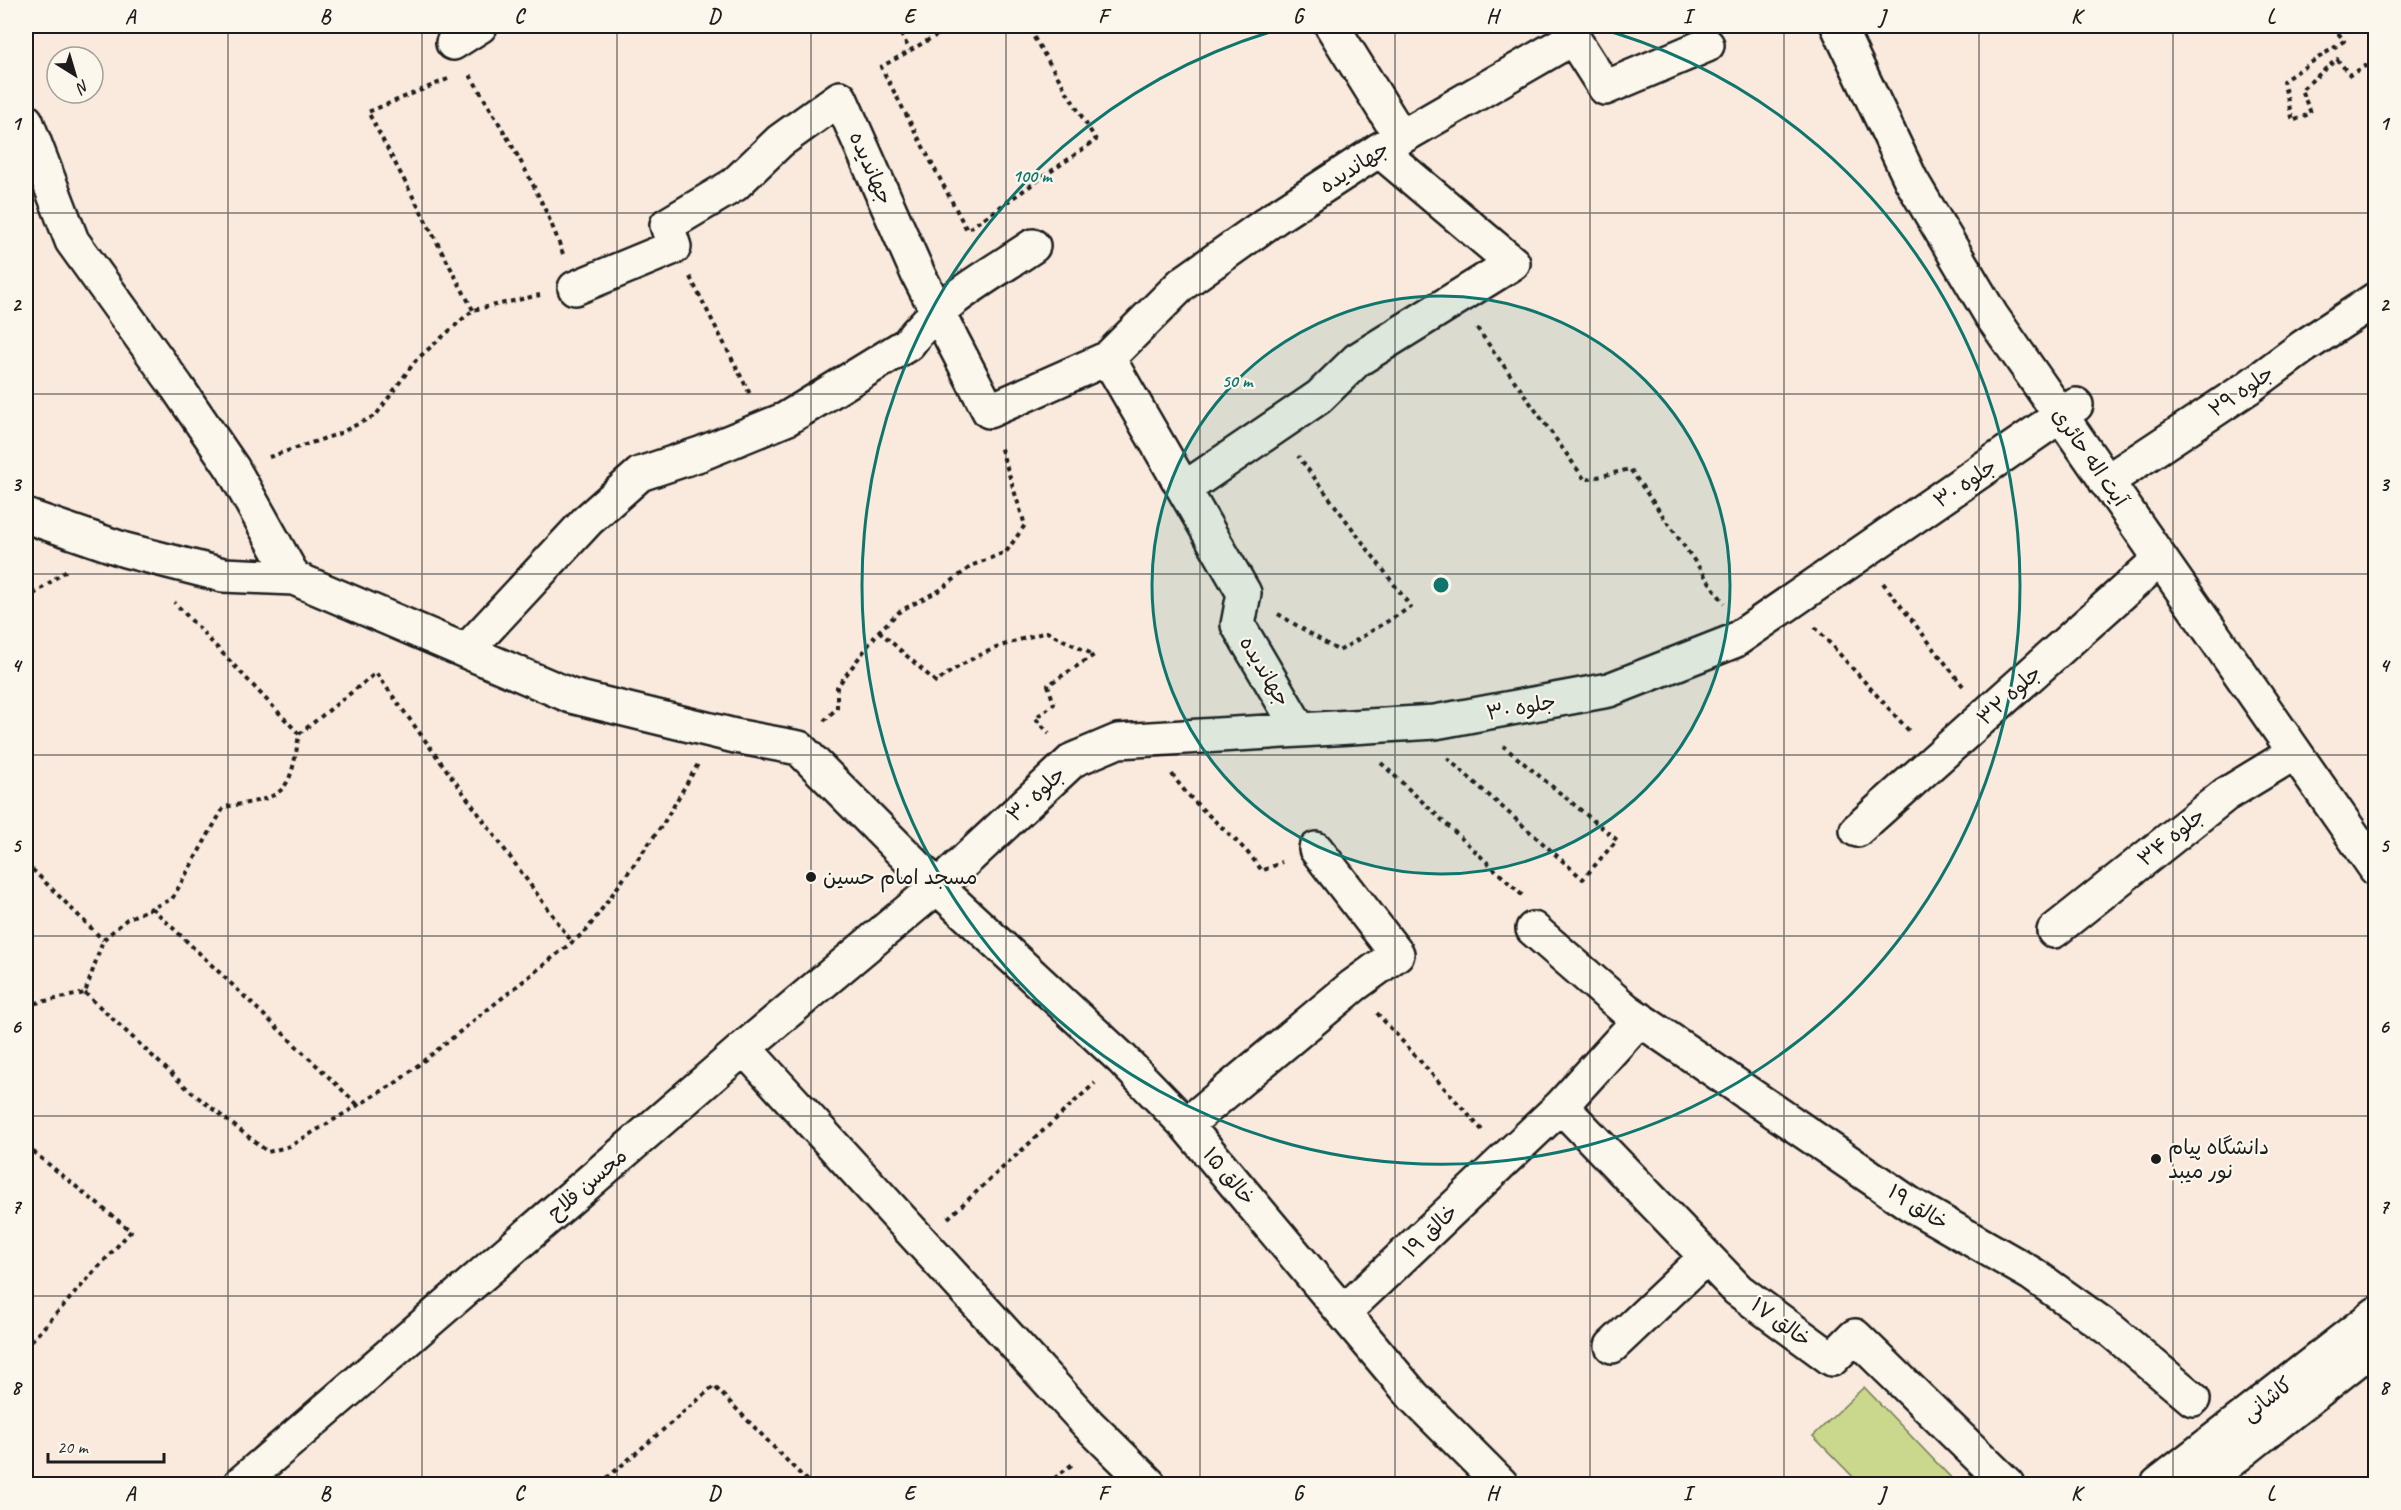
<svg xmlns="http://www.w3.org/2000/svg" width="2401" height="1510" viewBox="0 0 2401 1510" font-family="Caveat,'Playpen Sans Arabic',sans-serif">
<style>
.green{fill:#c9d88c;stroke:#727a54;stroke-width:1.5}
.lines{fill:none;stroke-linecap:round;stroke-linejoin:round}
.street-casing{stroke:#1c1c1c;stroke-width:38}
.secondary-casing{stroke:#1c1c1c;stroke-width:38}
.path{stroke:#1c1c1c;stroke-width:4;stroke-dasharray:4.5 4.5;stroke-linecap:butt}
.street{stroke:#fbf7ec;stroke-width:33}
.secondary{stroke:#fbf7ec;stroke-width:33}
.grid{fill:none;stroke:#1c1c1c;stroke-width:1.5;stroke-opacity:0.55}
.ring{fill:none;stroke:#0f766e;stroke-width:3}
.poi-dot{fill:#1c1c1c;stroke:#fbf7ec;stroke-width:2}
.labels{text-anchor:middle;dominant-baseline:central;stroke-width:4.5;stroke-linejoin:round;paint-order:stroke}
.street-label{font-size:21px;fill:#1c1c1c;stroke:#fbf7ec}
.poi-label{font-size:21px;fill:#1c1c1c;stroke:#fbf7ec;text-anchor:start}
.centre{fill:#0f766e;stroke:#fbf7ec;stroke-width:3}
.ring-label{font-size:18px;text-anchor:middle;font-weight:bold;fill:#0f766e;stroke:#fbf7ec;stroke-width:4.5;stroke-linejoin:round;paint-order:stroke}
.neatline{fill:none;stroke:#1c1c1c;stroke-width:2}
.grid-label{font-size:20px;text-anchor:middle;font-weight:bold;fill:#1c1c1c}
</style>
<rect width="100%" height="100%" fill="#f9eadd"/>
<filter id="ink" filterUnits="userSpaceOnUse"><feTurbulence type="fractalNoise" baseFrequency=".0167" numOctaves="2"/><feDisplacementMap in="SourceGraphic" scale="12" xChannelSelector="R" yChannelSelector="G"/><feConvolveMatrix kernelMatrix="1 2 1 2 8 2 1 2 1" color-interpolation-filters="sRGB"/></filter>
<g filter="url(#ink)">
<!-- green -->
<path class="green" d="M1864 1387 1957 1484H1860L1813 1436Z"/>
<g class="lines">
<defs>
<path id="street" d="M1332 26 1401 137
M453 43 480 26
M26 121 72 241 177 387 233 469 294 578
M575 288 674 247 667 225 734 185 780 141 840 98 918 274 989 411 1108 358
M2106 482 2249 387 2303 347 2376 299
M1184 489 1319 397 1357 360 1513 263 1379 150
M26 516 125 550 223 575 294 578 571 696 735 736 799 748 937 887 1122 1059 1186 1125 1414 1397 1501 1484
M467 650 588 520 640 474 700 454 786 419 908 344C938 302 992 274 1033 246
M1299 729 1238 625 1244 593 1108 358 1182 284 1276 217 1379 150 1573 38 1605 88 1707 45
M1857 830 2160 559
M1533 929 1626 1010 1910 1204 2032 1274 2112 1331 2193 1399
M2054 931 2225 795 2294 753
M744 1048 1088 1424 1149 1484
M1561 1106 1738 1290 1832 1359 1855 1336 2007 1484
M1186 1125 1353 986 1397 954 1316 849
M1344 1312 1561 1106 1640 1019
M1612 1346 1706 1257
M240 1484 744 1048 937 887 1073 760 1118 741 1435 722 1609 690 1734 641 2076 405"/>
<path id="secondary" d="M1838 26 1911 180 1991 315 2376 869
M2158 1484 2376 1314
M2201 1484 2376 1345"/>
</defs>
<!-- street casing -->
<use href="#street" class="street-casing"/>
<!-- secondary casing -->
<use href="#secondary" class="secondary-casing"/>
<!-- path -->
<path class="path" d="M896 26 910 50
M953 26 881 67 967 230 1096 140 1027 26
M2333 26 2344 41 2283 81 2293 121 2311 113 2301 90 2337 59 2350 75 2376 60
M1881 29 1891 26
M470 75C505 133 541 191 563 254
M448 79 368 112 473 310
M690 277 751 396
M1477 328 1585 480 1630 469 1724 603
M269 457 338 434 376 415 416 360 473 310 540 295
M1883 583 1963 686
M26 600 68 569
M1278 614 1339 651 1411 607 1298 456
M1815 627 1911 733
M879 631 936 682C974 654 1002 644 1047 632L1094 655 1048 685 1054 704 1035 718 1049 733
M824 721 837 708V687L879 631 900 611 940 590 973 565 1006 552 1025 525 1000 446
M299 734 376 673 572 942
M1447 758 1583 879 1617 840 1503 746
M1381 763 1522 895
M1172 774C1197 812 1237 834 1262 871L1282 862
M26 863 103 940
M152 908 358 1105
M85 993 190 1091 268 1152 290 1146 397 1082 586 931 663 824 698 764
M26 1005 85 993 103 940 127 919 172 899 224 807C284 797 290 797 299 734L174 602
M1377 1013 1482 1130
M26 1146 131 1231 26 1347
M948 1218 1095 1083
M600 1484 714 1386 809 1483 808 1484
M1047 1484 1074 1463"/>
<!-- street -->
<use href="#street" class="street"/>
<!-- secondary -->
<use href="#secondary" class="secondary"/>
</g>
</g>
<!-- grid -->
<path class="grid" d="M228 26V1484M422 26V1484M617 26V1484M811 26V1484M1006 26V1484M1200 26V1484M1395 26V1484M1590 26V1484M1784 26V1484M1979 26V1484M2173 26V1484M26 213H2376M26 394H2376M26 574H2376M26 755H2376M26 936H2376M26 1116H2376M26 1296H2376"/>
<!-- distance rings -->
<circle cx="1441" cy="585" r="289" fill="#0f766e" fill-opacity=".12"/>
<g class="ring">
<circle cx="1441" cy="585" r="289"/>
<path d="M1591 26A579 579 0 1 1 1291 26"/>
</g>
<!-- markers -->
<g class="poi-dot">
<circle cx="811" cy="877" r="6"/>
<circle cx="2156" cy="1159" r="6"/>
</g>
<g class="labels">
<!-- street labels -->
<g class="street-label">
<text transform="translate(1354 167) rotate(-33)">جهاندیده</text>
<text transform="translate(871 168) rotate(66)">جهاندیده</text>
<text transform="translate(2241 391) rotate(-35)">جلوه ۲۹</text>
<text transform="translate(2090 457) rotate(55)">آیت اله حائری</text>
<text transform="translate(1965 483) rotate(-34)">جلوه ۳۰</text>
<text transform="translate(1265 671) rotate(59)">جهاندیده</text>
<text transform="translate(2009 695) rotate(-42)">جلوه ۳۲</text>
<text transform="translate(1521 707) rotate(-10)">جلوه ۳۰</text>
<text transform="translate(1036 794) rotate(-43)">جلوه ۳۰</text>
<text transform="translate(2171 837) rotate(-39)">جلوه ۳۴</text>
<text transform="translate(1229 1176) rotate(50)">خالق ۱۵</text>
<text transform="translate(587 1184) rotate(-41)">محسن فلاح</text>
<text transform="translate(1918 1207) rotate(32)">خالق ۱۹</text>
<text transform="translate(1430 1231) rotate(-44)">خالق ۱۹</text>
<text transform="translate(1781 1322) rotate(36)">خالق ۱۷</text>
<text transform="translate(2267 1399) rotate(-38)">کاشانی</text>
</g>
<!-- poi labels -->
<g class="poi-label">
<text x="823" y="877">مسجد امام حسین</text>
<text x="2168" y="1147">دانشگاه پیام<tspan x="2168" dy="24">نور میبد</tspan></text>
</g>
</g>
<circle cx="1441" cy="585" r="9" class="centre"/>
<g class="ring-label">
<text x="1032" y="182">100 m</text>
<text x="1237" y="387">50 m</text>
</g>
<!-- margin -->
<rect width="2401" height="1510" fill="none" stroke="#fbf7ec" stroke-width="66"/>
<!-- north arrow -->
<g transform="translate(75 75) rotate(143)"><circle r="28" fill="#fbf7ec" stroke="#a29f99" stroke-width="1.5"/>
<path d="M0-4.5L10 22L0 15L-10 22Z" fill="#1c1c1c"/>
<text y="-9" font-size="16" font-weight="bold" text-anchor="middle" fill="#1c1c1c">N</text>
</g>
<!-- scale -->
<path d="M48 1453v9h116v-9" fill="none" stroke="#1c1c1c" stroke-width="3"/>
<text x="57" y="1453" font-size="18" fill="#1c1c1c" stroke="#fbf7ec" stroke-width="4.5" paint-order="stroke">20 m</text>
<rect x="33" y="33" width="2335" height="1444" class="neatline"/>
<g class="grid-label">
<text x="130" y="23">A</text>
<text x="325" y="23">B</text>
<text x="519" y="23">C</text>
<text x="714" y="23">D</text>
<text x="909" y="23">E</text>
<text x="1103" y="23">F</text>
<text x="1298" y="23">G</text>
<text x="1492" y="23">H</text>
<text x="1687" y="23">I</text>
<text x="1882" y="23">J</text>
<text x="2076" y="23">K</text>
<text x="2271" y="23">L</text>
<text x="16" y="130">1</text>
<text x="2384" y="130">1</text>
<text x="16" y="311">2</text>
<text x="2384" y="311">2</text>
<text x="16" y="491">3</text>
<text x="2384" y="491">3</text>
<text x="16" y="672">4</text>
<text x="2384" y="672">4</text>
<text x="16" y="852">5</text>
<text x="2384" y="852">5</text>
<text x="16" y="1033">6</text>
<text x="2384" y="1033">6</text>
<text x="16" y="1213">7</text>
<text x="2384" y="1213">7</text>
<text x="16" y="1394">8</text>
<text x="2384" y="1394">8</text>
<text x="130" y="1500">A</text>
<text x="325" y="1500">B</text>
<text x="519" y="1500">C</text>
<text x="714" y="1500">D</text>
<text x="909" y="1500">E</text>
<text x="1103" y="1500">F</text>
<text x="1298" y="1500">G</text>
<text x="1492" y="1500">H</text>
<text x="1687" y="1500">I</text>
<text x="1882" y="1500">J</text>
<text x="2076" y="1500">K</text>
<text x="2271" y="1500">L</text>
</g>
</svg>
